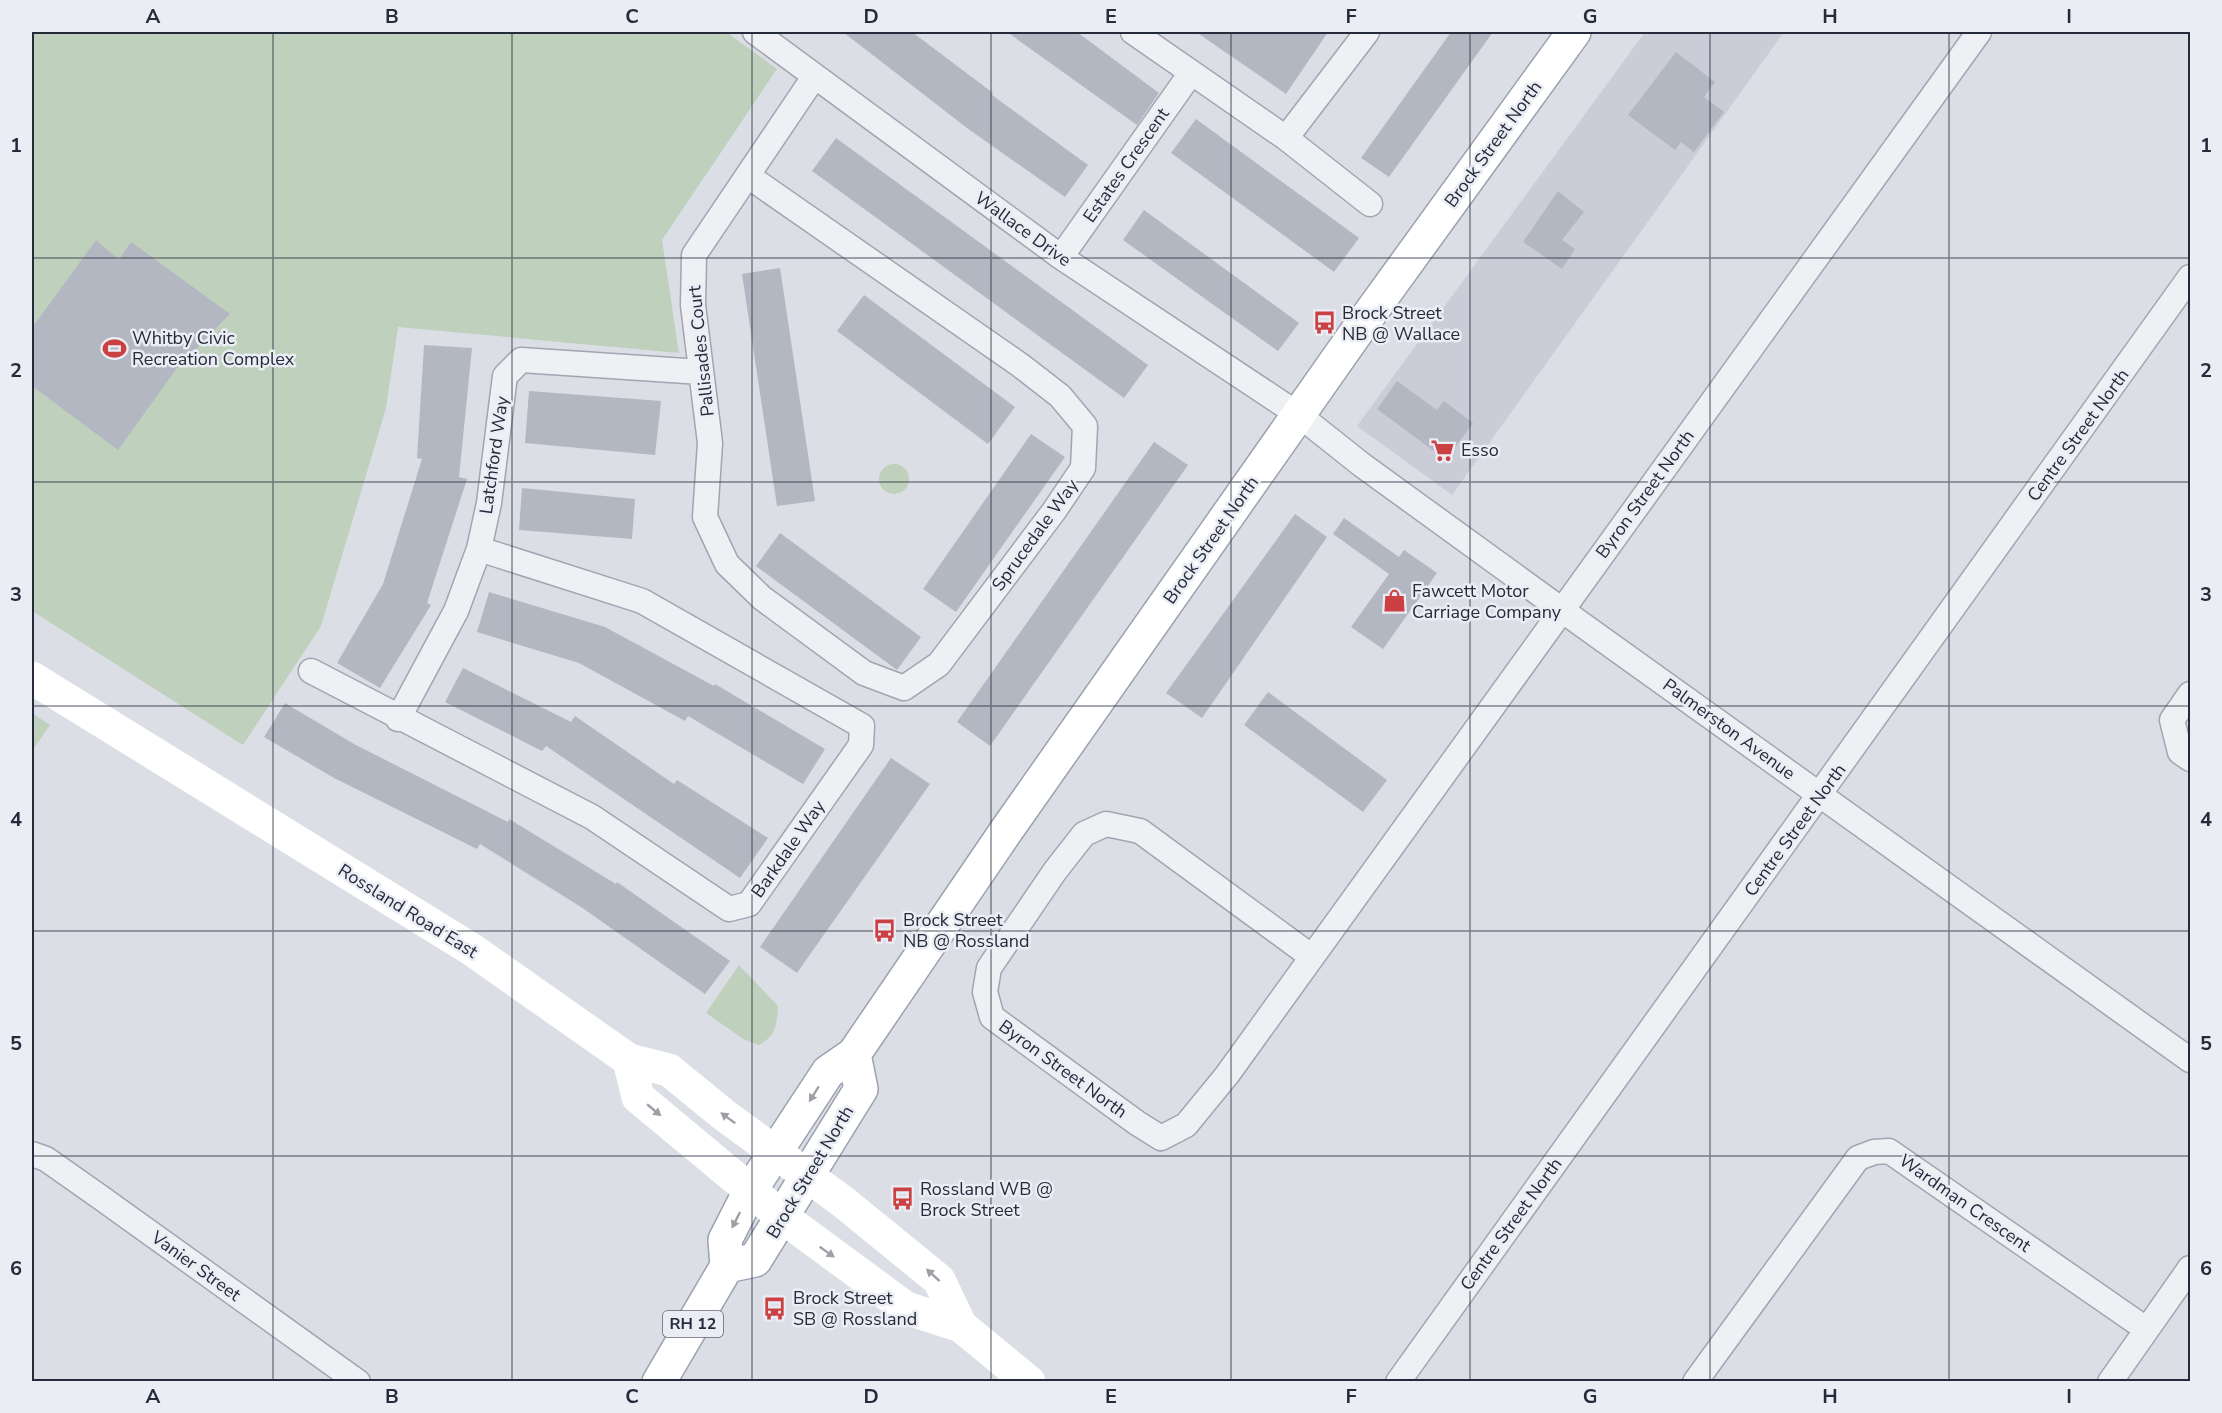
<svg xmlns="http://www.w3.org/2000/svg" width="2222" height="1413" viewBox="0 0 2222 1413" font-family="'Nunito Sans',sans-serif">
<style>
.built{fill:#cacdd8}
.green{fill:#bfd0bd}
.building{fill:#b3b7c2}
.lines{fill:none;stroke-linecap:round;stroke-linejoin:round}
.street-casing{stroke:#a2a5b0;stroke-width:27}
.primary-casing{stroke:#9ba1b1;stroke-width:36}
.street{stroke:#eef0f4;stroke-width:24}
.secondary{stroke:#fff;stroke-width:33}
.primary{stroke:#fff;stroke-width:33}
.oneway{fill:#9da0a7}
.grid{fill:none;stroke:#262b3c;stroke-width:1.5;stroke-opacity:0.55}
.labels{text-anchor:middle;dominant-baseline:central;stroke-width:5;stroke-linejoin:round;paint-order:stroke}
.shield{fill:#ebedf4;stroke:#616573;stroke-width:1.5}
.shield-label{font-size:16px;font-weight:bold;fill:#262b3c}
.street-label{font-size:18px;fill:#262b3c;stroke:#ebedf4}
.poi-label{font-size:18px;fill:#262b3c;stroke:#ebedf4;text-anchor:start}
.neatline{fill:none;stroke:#262b3c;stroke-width:2}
.grid-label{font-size:20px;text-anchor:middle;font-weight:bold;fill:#262b3c}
</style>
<rect width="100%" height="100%" fill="#dcdee6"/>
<!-- built -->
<path class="built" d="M1645 32H1784L1452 495 1357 426Z"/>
<!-- green -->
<path class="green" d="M32 32H726L777 69 662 240 679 353 398 327 386 408 321 626 243 745 32 611Z
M879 479a15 15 0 1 1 30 0a15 15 0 1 1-30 0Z
M32 713 50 725 32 751Z
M739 965 778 1006C777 1024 776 1036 759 1045L745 1040 706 1013Z"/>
<!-- building -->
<path class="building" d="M843 32H912L993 93 992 95 1088 165 1065 197 967 128Z
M1007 32H1077L1159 93 1137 125Z
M1196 32H1328L1286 94Z
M1451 32H1493L1389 177 1361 158Z
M1676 52 1715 82 1704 97 1724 112 1694 152 1681 142 1675 150 1628 115Z
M1196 119 1359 238 1334 272 1171 153Z
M836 138 1148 365 1124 398 812 171Z
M1558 191 1584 212 1562 240 1575 249 1562 269 1523 242Z
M1144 210 1299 323 1278 351 1123 240Z
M96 240 119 260 131 242 230 314 177 368 118 450 32 386V328Z
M780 268 815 501 777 506 742 274Z
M864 295 1015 407 988 444 837 331Z
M424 345 472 348 459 477 467 479 427 603 431 605 380 688 337 663 383 584 422 459 417 458Z
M1397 381 1437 410 1444 401 1473 423 1446 460 1377 409Z
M529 391 661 401 655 455 525 443Z
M1031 434 1065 457 956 612 923 589Z
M1154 442 1188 465 990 746 957 722Z
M522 488 635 499 632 539 519 530Z
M1295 514 1327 537 1202 718 1166 693Z
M1344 518 1399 557 1404 550 1437 573 1383 649 1351 627 1389 574 1333 534Z
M780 533 921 637 897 670 756 566Z
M489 592 605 627 714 686 715 684 825 749 803 784 688 716 685 721 579 663 477 632Z
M463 668 571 722 575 716 674 784 677 780 768 838 740 878 546 746 542 751 445 702Z
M1268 692 1387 780 1363 812 1244 725Z
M285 703 354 744 508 822 509 819 616 884 617 882 730 961 705 994 581 907 480 844 477 849 334 778 264 737Z
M891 758 930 784 797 973 760 947Z"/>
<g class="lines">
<defs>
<path id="street" d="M755 32 1061 257 1299 415 1362 465 1584 626 2190 1060
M1133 32 1286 138 1370 204
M1286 138 1367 32
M748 176 1020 365 1060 396 1085 426 1083 468 1054 511 939 664 904 688 864 673 762 598 727 564 705 517 710 443 693 305 694 255 814 77
M1061 257 1191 73
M311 671 592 817 729 909 749 904 861 745 862 726 642 601 479 549
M2190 694 2172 720 2180 752 2190 759
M398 719 456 611 479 549 489 503 505 376 521 360 701 372
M1312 957 1140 831 1106 824 1084 834 1055 871 989 968 985 992 992 1017 1137 1123 1161 1138 1186 1125 1227 1075 1979 32
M32 1154 46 1159 100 1197 358 1382
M1398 1382 2190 277
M1695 1382 1858 1158 1874 1152 1889 1151 2146 1329
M2110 1382 2190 1268"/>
<path id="primary" d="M727 1266 755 1260 861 1089 854 1054
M659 1382 727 1266 725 1240 750 1191 828 1072 854 1054 1006 831 1358 330 1574 32"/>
</defs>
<!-- street casing -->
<use href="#street" class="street-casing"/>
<!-- primary casing -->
<use href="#primary" class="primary-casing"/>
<!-- street -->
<use href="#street" class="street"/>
<!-- secondary -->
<path class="secondary" d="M32 678 471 949 629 1060 669 1070 724 1115 842 1201 939 1280 961 1326
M629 1060 638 1097 781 1216 906 1308 961 1326 1029 1382"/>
<!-- primary -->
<use href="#primary" class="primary"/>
</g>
<!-- one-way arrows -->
<defs><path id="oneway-solid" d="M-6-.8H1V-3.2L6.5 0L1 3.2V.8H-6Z" transform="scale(1.5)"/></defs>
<g class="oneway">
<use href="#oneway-solid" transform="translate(814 1094) rotate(122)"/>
<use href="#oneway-solid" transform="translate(654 1110) rotate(40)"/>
<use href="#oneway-solid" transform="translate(728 1118) rotate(-144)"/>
<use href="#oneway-solid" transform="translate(736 1220) rotate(117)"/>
<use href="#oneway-solid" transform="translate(827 1252) rotate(35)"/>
<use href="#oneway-solid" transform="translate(933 1275) rotate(-138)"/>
</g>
<!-- grid -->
<path class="grid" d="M273 32V1382M512 32V1382M752 32V1382M991 32V1382M1231 32V1382M1470 32V1382M1710 32V1382M1949 32V1382M32 258H2190M32 482H2190M32 706H2190M32 931H2190M32 1156H2190"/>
<!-- icons -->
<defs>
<symbol id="bus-bare" viewBox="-9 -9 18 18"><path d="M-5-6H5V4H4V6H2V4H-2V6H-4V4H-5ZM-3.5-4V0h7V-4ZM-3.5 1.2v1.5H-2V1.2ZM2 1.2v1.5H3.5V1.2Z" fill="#cb4143" stroke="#ebedf4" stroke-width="2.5" paint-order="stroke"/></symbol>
<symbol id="stadium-bare" viewBox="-9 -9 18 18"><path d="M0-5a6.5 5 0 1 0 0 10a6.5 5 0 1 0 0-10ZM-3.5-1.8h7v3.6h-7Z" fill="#cb4143" stroke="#ebedf4" stroke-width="2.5" paint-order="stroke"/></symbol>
<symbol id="supermarket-bare" viewBox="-9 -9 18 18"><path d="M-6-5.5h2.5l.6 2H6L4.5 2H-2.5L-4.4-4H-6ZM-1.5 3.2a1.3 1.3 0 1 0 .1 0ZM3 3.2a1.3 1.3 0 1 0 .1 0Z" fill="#cb4143" stroke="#ebedf4" stroke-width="2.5" paint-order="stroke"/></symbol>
<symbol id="shop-bare" viewBox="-9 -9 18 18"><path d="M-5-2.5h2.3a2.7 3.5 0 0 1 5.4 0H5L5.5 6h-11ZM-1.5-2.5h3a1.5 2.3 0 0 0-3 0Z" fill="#cb4143" stroke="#ebedf4" stroke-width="2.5" paint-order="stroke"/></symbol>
</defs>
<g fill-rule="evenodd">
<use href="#bus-bare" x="1308" y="306" width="33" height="33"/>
<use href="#stadium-bare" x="98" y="332" width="33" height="33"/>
<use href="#supermarket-bare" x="1426" y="434" width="33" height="33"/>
<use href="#shop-bare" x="1378" y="584" width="33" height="33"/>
<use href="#bus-bare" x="868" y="914" width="33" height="33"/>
<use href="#bus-bare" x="886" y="1182" width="33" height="33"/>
<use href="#bus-bare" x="758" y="1292" width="33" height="33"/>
</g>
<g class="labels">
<!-- shield labels -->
<rect class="shield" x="663" y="1311" width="60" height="26" rx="4.5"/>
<g class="shield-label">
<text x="693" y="1324">RH 12</text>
</g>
<!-- street labels -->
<g class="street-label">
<text transform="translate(1493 144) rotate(-54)">Brock Street North</text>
<text transform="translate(1126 165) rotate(-55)">Estates Crescent</text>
<text transform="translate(1023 229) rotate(36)">Wallace Drive</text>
<text transform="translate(701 351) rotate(-96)">Pallisades Court</text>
<text transform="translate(2078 435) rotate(-54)">Centre Street North</text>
<text transform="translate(494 455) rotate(-82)">Latchford Way</text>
<text transform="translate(1645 494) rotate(-54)">Byron Street North</text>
<text transform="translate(1035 535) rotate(-54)">Sprucedale Way</text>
<text transform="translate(1211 540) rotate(-55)">Brock Street North</text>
<text transform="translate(1729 729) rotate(36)">Palmerston Avenue</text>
<text transform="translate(1795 830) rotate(-54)">Centre Street North</text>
<text transform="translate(788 849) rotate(-55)">Barkdale Way</text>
<text transform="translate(408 911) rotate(32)">Rossland Road East</text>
<text transform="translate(1063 1069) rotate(36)">Byron Street North</text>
<text transform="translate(810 1172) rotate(-59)">Brock Street North</text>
<text transform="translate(1965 1203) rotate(35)">Wardman Crescent</text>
<text transform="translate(1511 1224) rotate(-54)">Centre Street North</text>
<text transform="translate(196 1266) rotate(36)">Vanier Street</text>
</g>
<!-- poi labels -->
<g class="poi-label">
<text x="1342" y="313">Brock Street<tspan x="1342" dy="21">NB @ Wallace</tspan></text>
<text x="132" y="338">Whitby Civic<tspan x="132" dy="21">Recreation Complex</tspan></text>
<text x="1461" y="450">Esso</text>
<text x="1412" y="591">Fawcett Motor<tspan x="1412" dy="21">Carriage Company</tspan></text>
<text x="903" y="920">Brock Street<tspan x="903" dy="21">NB @ Rossland</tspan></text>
<text x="920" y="1189">Rossland WB @<tspan x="920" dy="21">Brock Street</tspan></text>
<text x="793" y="1298">Brock Street<tspan x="793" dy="21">SB @ Rossland</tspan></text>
</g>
</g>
<!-- border -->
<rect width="2222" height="1413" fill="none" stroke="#ebedf4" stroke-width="66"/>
<rect x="33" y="33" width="2156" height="1347" class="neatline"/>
<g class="grid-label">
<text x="153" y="23">A</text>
<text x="392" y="23">B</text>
<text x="632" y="23">C</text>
<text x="871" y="23">D</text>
<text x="1111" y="23">E</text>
<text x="1351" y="23">F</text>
<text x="1590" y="23">G</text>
<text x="1830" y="23">H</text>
<text x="2069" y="23">I</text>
<text x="16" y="152">1</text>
<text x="2206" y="152">1</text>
<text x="16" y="377">2</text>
<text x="2206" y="377">2</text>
<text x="16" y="601">3</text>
<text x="2206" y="601">3</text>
<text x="16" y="826">4</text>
<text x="2206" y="826">4</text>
<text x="16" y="1050">5</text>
<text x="2206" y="1050">5</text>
<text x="16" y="1275">6</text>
<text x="2206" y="1275">6</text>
<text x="153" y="1403">A</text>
<text x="392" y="1403">B</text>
<text x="632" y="1403">C</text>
<text x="871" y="1403">D</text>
<text x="1111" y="1403">E</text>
<text x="1351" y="1403">F</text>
<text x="1590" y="1403">G</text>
<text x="1830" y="1403">H</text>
<text x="2069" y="1403">I</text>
</g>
</svg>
